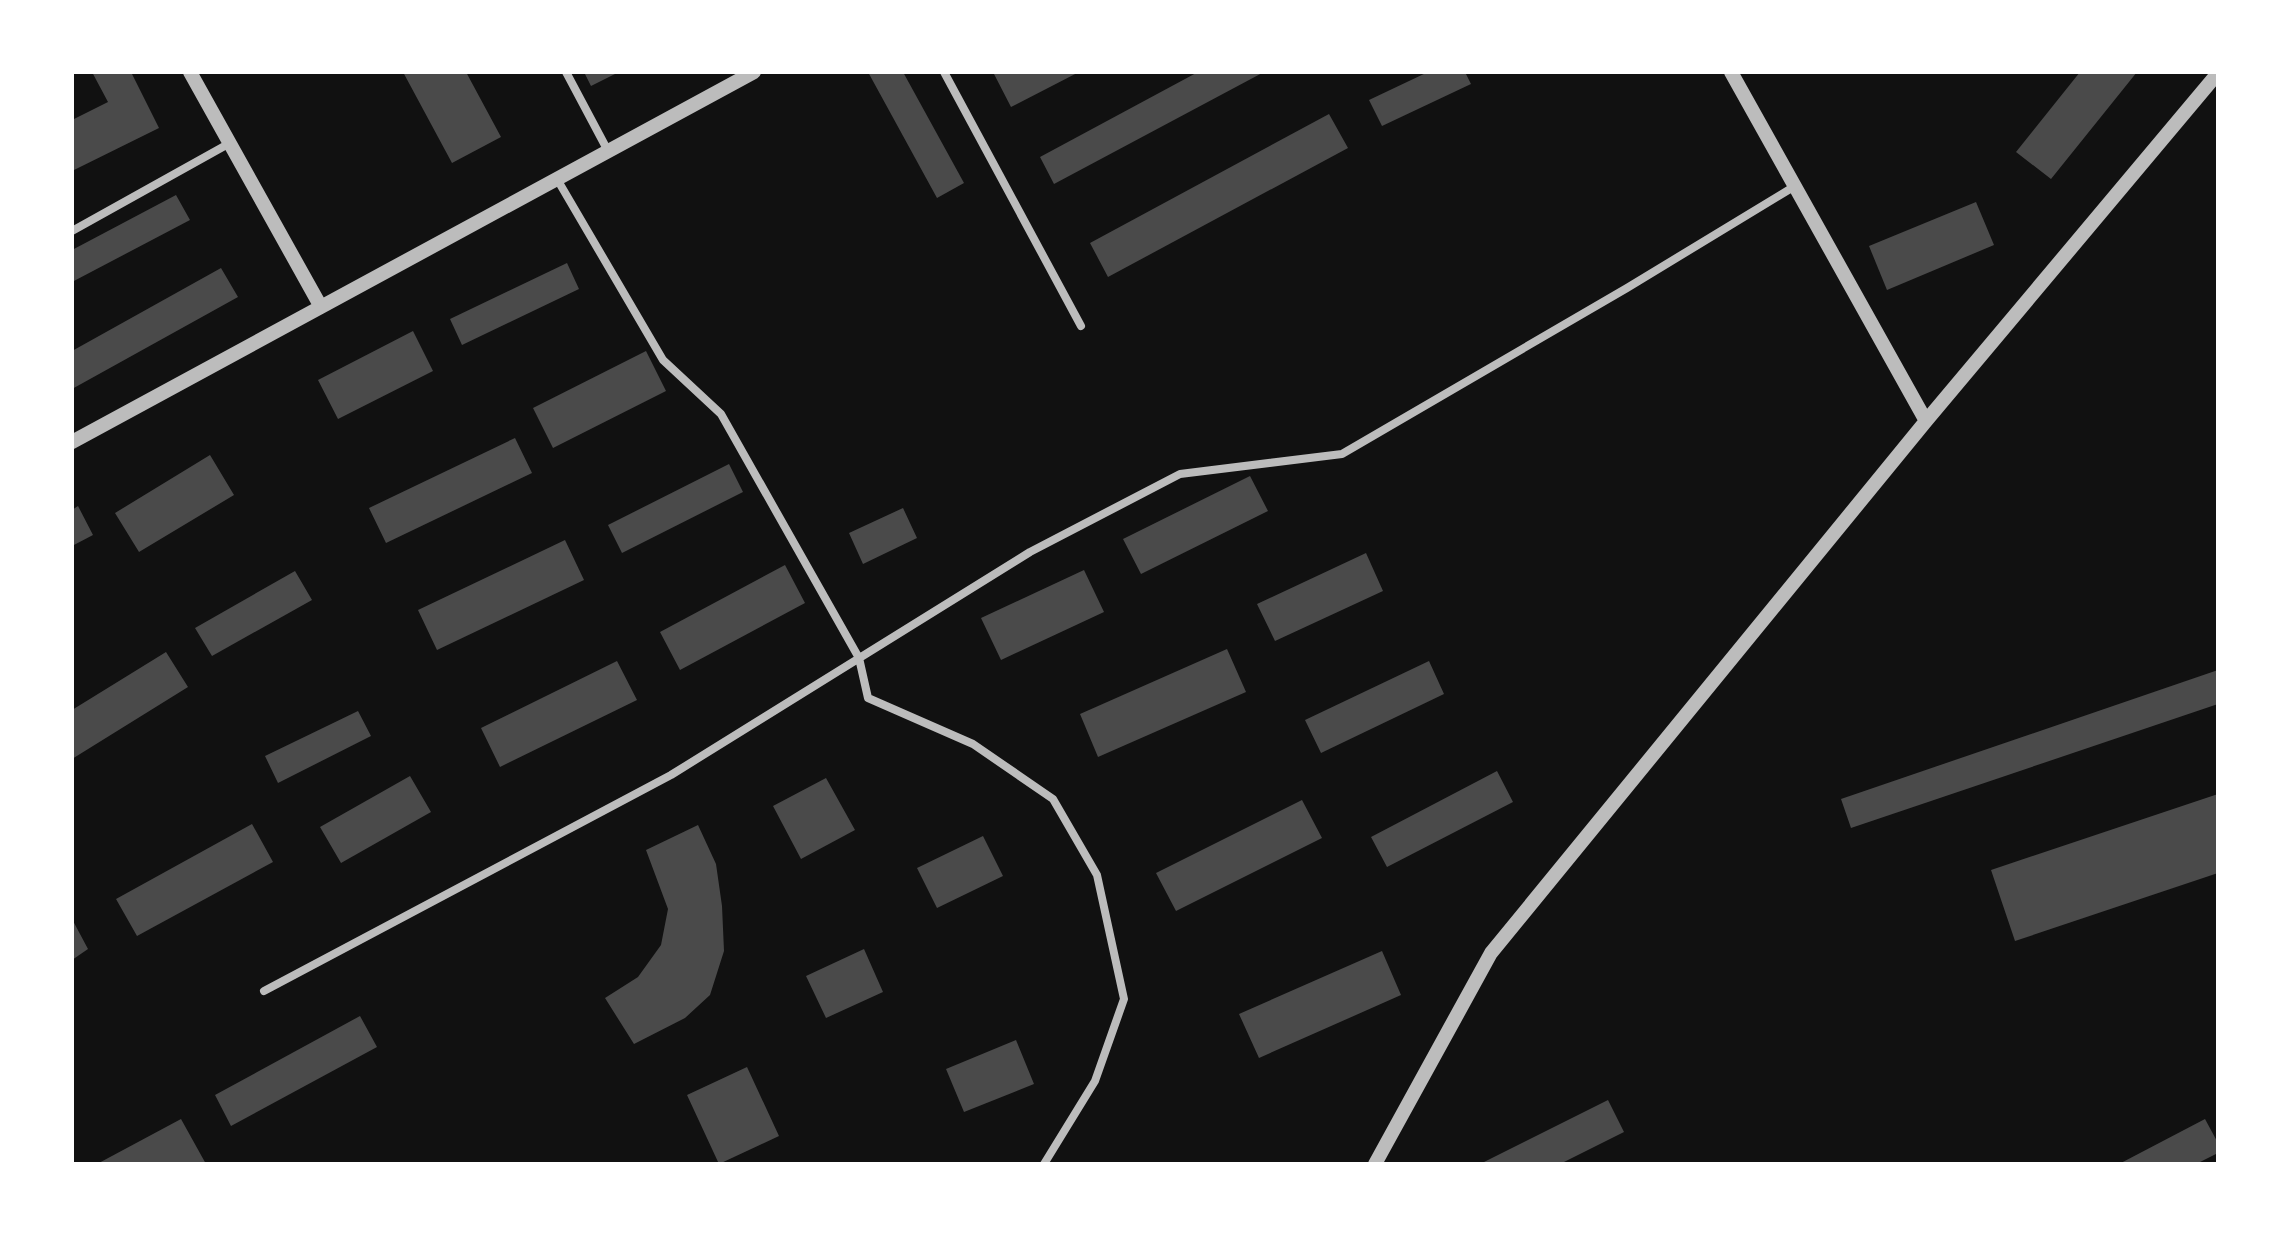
<svg xmlns="http://www.w3.org/2000/svg" width="2290" height="1236" viewBox="0 0 2290 1236" font-family="'Space Grotesk',sans-serif">
<style>
.building{fill:#4a4a4a}
.lines{fill:none;stroke-linecap:round;stroke-linejoin:round}
.minor{stroke:#bcbcbc;stroke-width:8}
.tertiary{stroke:#bcbcbc;stroke-width:14}
</style>
<rect width="100%" height="100%" fill="#111"/>
<!-- building -->
<path class="building" d="M92 72H131L159 128 72 171V120L108 102Z
M403 72H466L501 137 452 163Z
M584 72H619L591 86Z
M868 72H903L964 183 937 198Z
M999 72H1079L1011 107 994 74Z
M1198 72H1264L1054 184 1040 157Z
M1428 72H1465L1471 84 1382 126 1369 100Z
M2080 72H2137L2051 179 2016 152Z
M1329 114 1348 148 1108 277 1090 243Z
M176 195 190 220 72 282V250Z
M1976 202 1994 245 1887 290 1869 246Z
M567 263 579 289 462 345 450 319Z
M221 268 238 297 72 389V351Z
M413 331 433 371 338 419 318 380Z
M646 351 666 391 553 448 533 408Z
M515 438 532 473 386 543 369 508Z
M210 455 234 495 139 552 115 513Z
M729 464 743 492 622 553 608 525Z
M1250 476 1268 511 1141 574 1123 539Z
M78 506 93 535 72 546V510Z
M903 508 917 538 863 564 849 533Z
M565 540 584 580 437 650 418 610Z
M1366 553 1383 591 1275 641 1257 604Z
M785 565 805 603 680 670 660 632Z
M1084 570 1104 612 1001 660 981 618Z
M295 571 312 600 212 656 195 628Z
M1227 649 1246 692 1098 757 1080 714Z
M166 652 188 687 72 759V710Z
M617 661 637 700 500 767 481 728Z
M1429 661 1444 694 1321 753 1305 720Z
M2218 670V704L1851 828 1841 799Z
M358 711 371 736 278 783 265 756Z
M1497 771 1513 802 1387 867 1371 837Z
M410 776 431 812 341 863 320 827Z
M826 778 855 830 801 859 773 806Z
M2218 794V873L2015 941 1991 870Z
M1302 800 1322 838 1176 911 1156 873Z
M252 824 273 862 137 936 116 899Z
M698 825 716 864 722 906 724 951 710 995 685 1018 634 1044 605 998 638 977 661 945 668 909 646 850Z
M983 836 1003 876 937 908 917 868Z
M72 919 88 949 72 960Z
M864 949 883 992 826 1018 806 976Z
M1382 951 1401 995 1259 1058 1239 1014Z
M360 1016 377 1047 231 1126 215 1095Z
M1016 1040 1034 1084 964 1112 946 1069Z
M747 1067 779 1136 719 1164 687 1095Z
M1608 1100 1624 1132 1560 1164H1480Z
M181 1119 206 1164H97Z
M2205 1119 2218 1143V1153L2196 1164H2119Z"/>
<g class="lines">
<!-- minor -->
<path class="minor" d="M566 72 608 151
M944 72 1081 326
M557 179 663 360 721 414 859 658 868 698 973 744 1053 799 1097 875 1124 999 1095 1081 1044 1164
M72 231 230 143
M264 991 671 775 1030 552 1180 474 1342 454 1627 288 1795 186"/>
<!-- tertiary -->
<path class="tertiary" d="M190 72 321 307
M1731 72 1926 421
M72 442 754 72
M1375 1164 1491 953 1926 421 2218 73"/>
</g>
<!-- border -->
<rect width="2290" height="1236" fill="none" stroke="#ffffff" stroke-width="148"/>
</svg>
